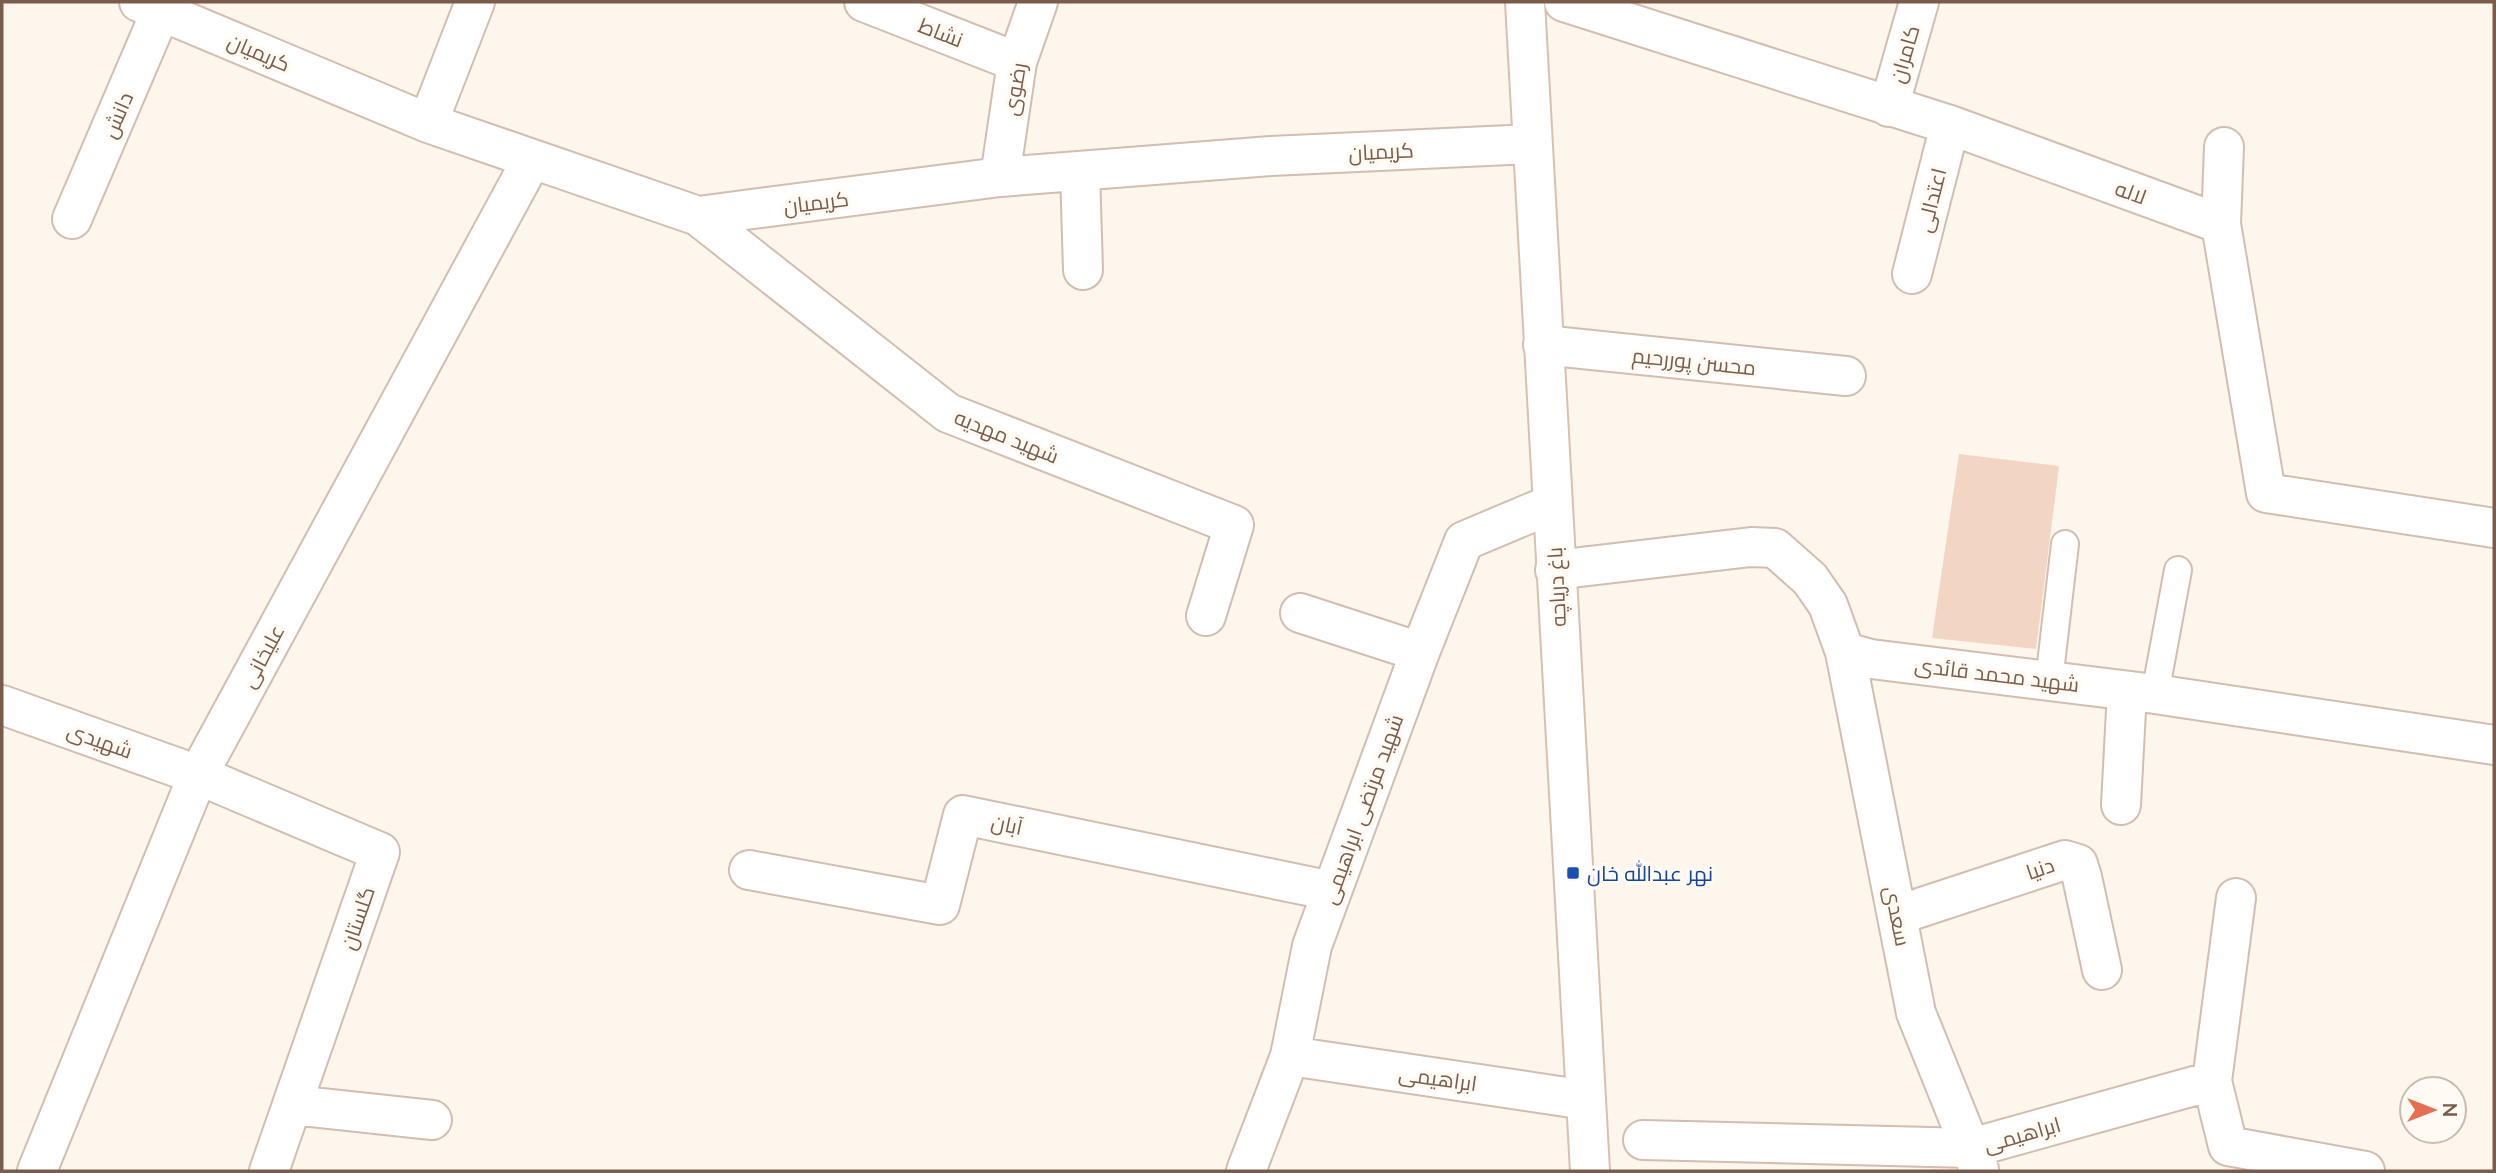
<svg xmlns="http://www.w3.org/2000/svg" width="2496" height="1173" viewBox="0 0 2496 1173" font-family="Mulish,Cairo,sans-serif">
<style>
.building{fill:#f3d5c3}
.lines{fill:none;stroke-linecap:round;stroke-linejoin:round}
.lane-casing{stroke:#d1beb0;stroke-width:30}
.street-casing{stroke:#d1beb0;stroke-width:42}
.secondary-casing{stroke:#d6c0b0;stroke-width:42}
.lane{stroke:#fff;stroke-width:26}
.street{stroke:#fff;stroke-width:38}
.secondary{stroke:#fff;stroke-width:38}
.transit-dot{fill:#1a4fb4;stroke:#fffaf3;stroke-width:2.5}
.labels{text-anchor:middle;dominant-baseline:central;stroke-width:7;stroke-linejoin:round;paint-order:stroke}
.street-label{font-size:21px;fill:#7a5c4d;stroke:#fffaf3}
.transit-label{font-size:21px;fill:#164399;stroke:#fffaf3;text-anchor:start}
</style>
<rect width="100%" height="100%" fill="#fdf6ec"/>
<!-- building -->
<path class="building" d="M1959 454 2059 466 2036 649 1932 638Z"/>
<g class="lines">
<defs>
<path id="lane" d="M2049 681 2065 544
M2155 694 2178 570"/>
<path id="street" d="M139 2 428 123 698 216 1000 177 1271 156 1531 144
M864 2 1017 62
M1564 2 1950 125 2221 224
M1889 107 1919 2
M428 123 475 2
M2224 147 2221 224 2266 493 2494 528
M1080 171 1083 270
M1000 177 1017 62 1038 2
M698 216 948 413 1234 525 1206 616
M72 219 161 11
M1912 274 1950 125
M1543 345 1846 376
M1555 570 1751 547 1775 548 1810 579 1828 605 1845 652 1871 659 2155 694 2494 745
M1300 613 1420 652
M1845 652 1916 1013 1979 1169
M2 705 198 775 380 852 269 1171
M2121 805 2127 691
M749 870 940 905 963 815 1332 891
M1898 915 2065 860 2078 864 2082 877 2102 970
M1290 1056 1586 1100
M2212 1081 2228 1146 2365 1171
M293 1105 432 1120
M1643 1140 1971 1148 2212 1081 2236 898
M37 1171 198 775 531 161
M1246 1171 1290 1056 1312 946 1420 652 1464 541 1552 504"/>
<path id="secondary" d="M1525 2 1590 1171"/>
</defs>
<!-- lane casing -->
<use href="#lane" class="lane-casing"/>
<!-- street casing -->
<use href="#street" class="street-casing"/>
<!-- secondary casing -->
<use href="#secondary" class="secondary-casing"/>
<!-- lane -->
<use href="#lane" class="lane"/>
<!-- street -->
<use href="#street" class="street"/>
<!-- secondary -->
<use href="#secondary" class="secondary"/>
</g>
<!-- markers -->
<rect class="transit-dot" x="1566" y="866" width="14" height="14" rx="3.5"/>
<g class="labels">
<!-- street labels -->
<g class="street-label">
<text transform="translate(941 32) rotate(21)">نشاط</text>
<text transform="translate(259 52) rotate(23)">کریمیان</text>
<text transform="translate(1904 54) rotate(-74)">کامران</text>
<text transform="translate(1014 89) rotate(-80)">رضوی</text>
<text transform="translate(117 115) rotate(-67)">دانش</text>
<text transform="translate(1381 151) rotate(-3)">کریمیان</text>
<text transform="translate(2131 192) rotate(20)">لاله</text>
<text transform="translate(1931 200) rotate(-76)">اعتدالی</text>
<text transform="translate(816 202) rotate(-7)">کریمیان</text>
<text transform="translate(1694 361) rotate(6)">محسن پوررحیم</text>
<text transform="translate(1007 436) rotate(22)">شهید مهدیه</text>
<text transform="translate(1556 587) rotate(-93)">باغ دریاچه</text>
<text transform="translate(262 656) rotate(-62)">علیخانی</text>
<text transform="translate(1997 674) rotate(7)">شهید محمد قائدی</text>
<text transform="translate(100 740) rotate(20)">شهیدی</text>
<text transform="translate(1362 809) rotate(-70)">شهید مرتضی ابراهیمی</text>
<text transform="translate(1007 824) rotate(12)">آبان</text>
<text transform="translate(2040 868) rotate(-19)">دنیا</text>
<text transform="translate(1898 916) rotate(79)">سعدی</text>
<text transform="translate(357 918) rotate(-71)">گلستان</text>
<text transform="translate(1438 1078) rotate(8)">ابراهیمی</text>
<text transform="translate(2022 1134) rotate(-16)">ابراهیمی</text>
</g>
<!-- transit labels -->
<g class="transit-label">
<text x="1587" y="873">نهر عبدالله خان</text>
</g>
</g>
<!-- border -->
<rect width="2496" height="1173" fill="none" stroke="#7a5c4d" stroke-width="7"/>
<!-- north arrow -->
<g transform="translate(2433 1110) rotate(90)"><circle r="33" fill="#fffaf3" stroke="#cabbb1" stroke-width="2"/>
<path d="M0-5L12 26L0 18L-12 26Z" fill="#e76f51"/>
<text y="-10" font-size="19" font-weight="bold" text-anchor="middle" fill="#7a5c4d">N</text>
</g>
</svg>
